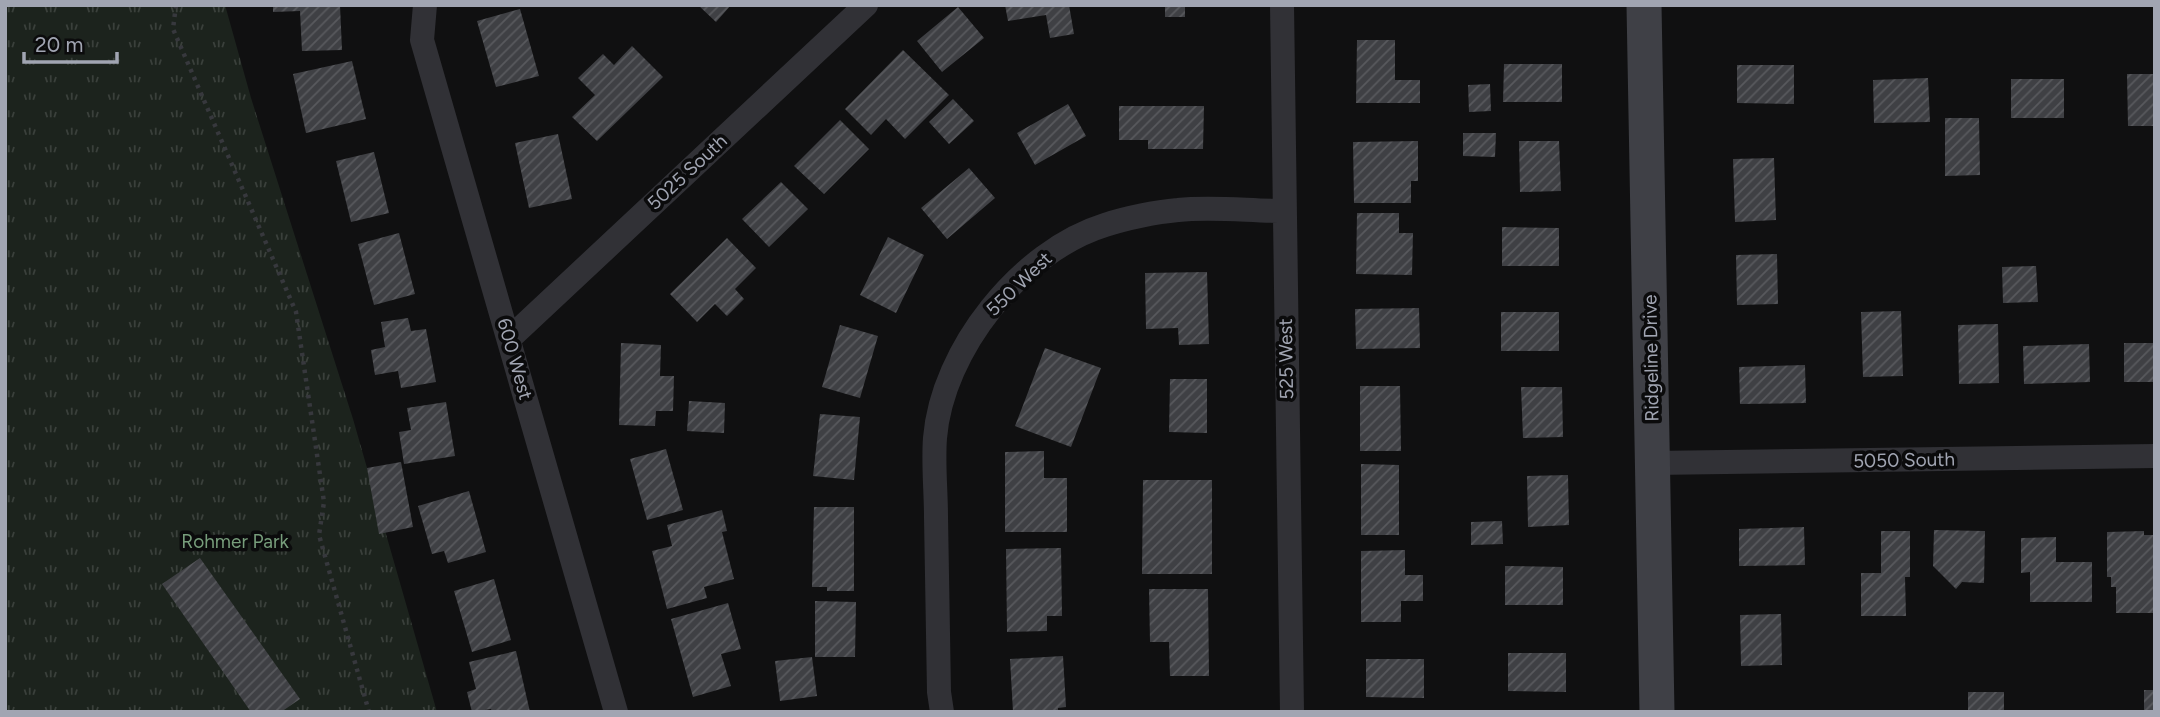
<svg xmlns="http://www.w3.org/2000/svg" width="2160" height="717" viewBox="0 0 2160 717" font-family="Figtree,sans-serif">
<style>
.grass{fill:url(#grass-tufts)}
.building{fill:url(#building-hatch)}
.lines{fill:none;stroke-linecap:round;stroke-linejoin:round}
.path{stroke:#37383d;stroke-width:4.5;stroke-dasharray:3.5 5;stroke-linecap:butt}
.street{stroke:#313136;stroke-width:24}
.secondary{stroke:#3f4046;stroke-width:35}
.labels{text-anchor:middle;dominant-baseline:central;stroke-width:7;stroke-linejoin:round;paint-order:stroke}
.street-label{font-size:19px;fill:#a1a5b2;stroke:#0b0b0c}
.park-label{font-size:19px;fill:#779d7b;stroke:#0b0b0c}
</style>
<defs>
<pattern id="grass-tufts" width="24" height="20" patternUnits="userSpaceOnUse" patternTransform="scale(1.75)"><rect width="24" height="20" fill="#1c231d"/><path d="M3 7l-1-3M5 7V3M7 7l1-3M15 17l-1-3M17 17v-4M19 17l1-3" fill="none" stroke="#3a403b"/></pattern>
<pattern id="building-hatch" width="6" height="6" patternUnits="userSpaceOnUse" patternTransform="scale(1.75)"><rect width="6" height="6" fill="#3f4044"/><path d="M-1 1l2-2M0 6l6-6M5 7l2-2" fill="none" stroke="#58595d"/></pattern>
</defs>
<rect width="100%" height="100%" fill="#101011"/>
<!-- grass -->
<path class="grass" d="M5 5H225L251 98 353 419 437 712H5Z"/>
<!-- building -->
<path class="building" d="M273 5H340L342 50 302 51 300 11 273 12Z
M698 5H731L716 22Z
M1005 5H1069L1074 34 1050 38 1046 15 1008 21Z
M1165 5H1185V17H1165Z
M958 7 984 38 942 72 917 41Z
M520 9 539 76 496 87 477 21Z
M1357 40H1395V80H1420V103H1356Z
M632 46 663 77 597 141 572 117 595 95 578 78 603 54 614 65Z
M903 50 949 95 905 139 886 119 871 135 845 109Z
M352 61 366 119 306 133 293 74Z
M1504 64H1562V102H1503Z
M1737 65H1794V104L1737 103Z
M2127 74H2155V126H2128Z
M1928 78 1930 122 1874 123 1873 80Z
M2011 79H2064V118H2011Z
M1490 84 1491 111 1469 112 1468 85Z
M953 99 974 121 949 144 929 122Z
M1068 104 1086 136 1035 165 1017 133Z
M1119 106H1204L1203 149H1148V140H1119Z
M1945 118H1979L1980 175 1945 176Z
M840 120 869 149 824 194 794 166Z
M1463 133H1496L1495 157 1463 156Z
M558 134 572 199 529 208 515 143Z
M1418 141V181H1411V203H1354L1353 142Z
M1519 141H1559L1561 191 1520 192Z
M374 152 389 213 351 222 336 161Z
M1774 158 1776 220 1735 222 1733 159Z
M969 168 995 198 947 239 921 208Z
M781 182 808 209 769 247 742 219Z
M1357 213H1399V233H1413L1412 275 1356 274Z
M1502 227 1559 228V266H1502Z
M399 233 415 294 374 305 358 244Z
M888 237 924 255 896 313 860 295Z
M727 238 756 268 735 289 744 299 727 316 715 304 697 322 670 294Z
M1777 254 1778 304 1737 305 1736 255Z
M2036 266 2038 302 2003 303 2002 267Z
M1207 272 1209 344 1179 345 1178 328 1146 329 1145 273Z
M1419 308 1420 348 1356 349 1355 309Z
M1901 311 1903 376 1863 377 1861 312Z
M1501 312H1559V351H1501Z
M408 318 411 331 426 329 436 382 401 388 398 371 375 375 371 350 385 347 381 322Z
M1998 324 1999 383 1959 384 1958 325Z
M840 325 878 336 860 398 822 387Z
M621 343 661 345 660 376H674L673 411H656L655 426 619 425Z
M2124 343H2155V382H2124Z
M2089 344 2090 382 2024 384 2023 346Z
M1045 348 1101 368 1071 447 1015 426Z
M1805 365 1806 403 1740 404 1739 367Z
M1170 379H1207V433L1169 432Z
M1360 386H1400L1401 451H1360Z
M1521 387H1562L1563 437 1523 438Z
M689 401 725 403 724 433 687 431Z
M446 402 455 456 404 464 399 432 411 430 407 408Z
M820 414 860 417 854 480 813 476Z
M666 449 683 510 647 520 630 459Z
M1044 451V478H1067V532H1005V452Z
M401 462 413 527 379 534 367 468Z
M1361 464 1399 465V535H1361Z
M1568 475 1569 525 1528 527 1527 476Z
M1143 480H1212V574H1142Z
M469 491 486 552 448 563 444 551 432 554 418 506Z
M814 507H854V591H827V587H812Z
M722 510 727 531 722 532 734 579 704 587 707 598 667 609 652 551 672 546 667 525Z
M1502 521 1503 544 1471 545V522Z
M1804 527 1805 565 1739 566V529Z
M1934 530 1985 531 1984 583 1962 582 1956 589 1933 566Z
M1881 531H1910V577H1905L1906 616H1861V573H1881Z
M2144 531V535H2155V613H2116V587H2111V577H2107V532Z
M2056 537V562H2092V602H2030V572L2021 573V538Z
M1061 548 1062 616H1047V631L1007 632 1006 549Z
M1405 550V575H1423V601H1401V622H1361V551Z
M200 558 300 699 281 712H251L162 584Z
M1505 566 1563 567V605H1505Z
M494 579 511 640 472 652 454 591Z
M1149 589H1208L1209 676H1170L1169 642H1150Z
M815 601 856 602 855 657H815Z
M728 603 741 649 721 654 731 686 693 697 671 619Z
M1781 614 1782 665 1741 666 1740 615Z
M516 651 530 712H492L491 709 472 712 467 692 476 689 469 662Z
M1508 653H1566V692L1508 691Z
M1063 656 1066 707 1058 708V712H1013L1010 659Z
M812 657 817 696 780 701 775 661Z
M1366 659H1424V698L1366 697Z
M2144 690H2155V712H2144Z
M1968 692H2004V712H1968Z"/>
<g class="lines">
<!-- path -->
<path class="path" d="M176 5 173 29 296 312 324 502 319 535 369 712"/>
<!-- street -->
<path class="street" d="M425 5 422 40 616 712
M1282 5 1292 712
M509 339 866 5
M1653 463 2155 456
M942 712 939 692C938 634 937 576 936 517 936 491 933 464 935 438 942 350 1021 251 1105 225 1126 218 1156 212 1178 210 1212 206 1249 211 1284 211"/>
<!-- secondary -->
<path class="secondary" d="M1644 5 1657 712"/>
</g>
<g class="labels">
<!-- street labels -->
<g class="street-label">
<text transform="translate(687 172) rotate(-43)">5025 South</text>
<text transform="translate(1019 284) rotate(-44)">550 West</text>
<text transform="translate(1651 358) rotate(-91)">Ridgeline Drive</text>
<text transform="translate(515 359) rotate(74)">600 West</text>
<text transform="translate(1286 359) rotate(-91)">525 West</text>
<text transform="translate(1904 460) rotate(-1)">5050 South</text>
</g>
<!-- park labels -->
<g class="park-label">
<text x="235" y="541">Rohmer Park</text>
</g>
</g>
<!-- border -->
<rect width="2160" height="717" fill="none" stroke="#a1a5b2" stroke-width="14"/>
<!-- scale -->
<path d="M24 52v10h93v-10" fill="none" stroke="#a1a5b2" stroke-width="3.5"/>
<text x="35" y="52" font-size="21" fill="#a1a5b2" stroke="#0b0b0c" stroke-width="5" paint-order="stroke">20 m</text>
</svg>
